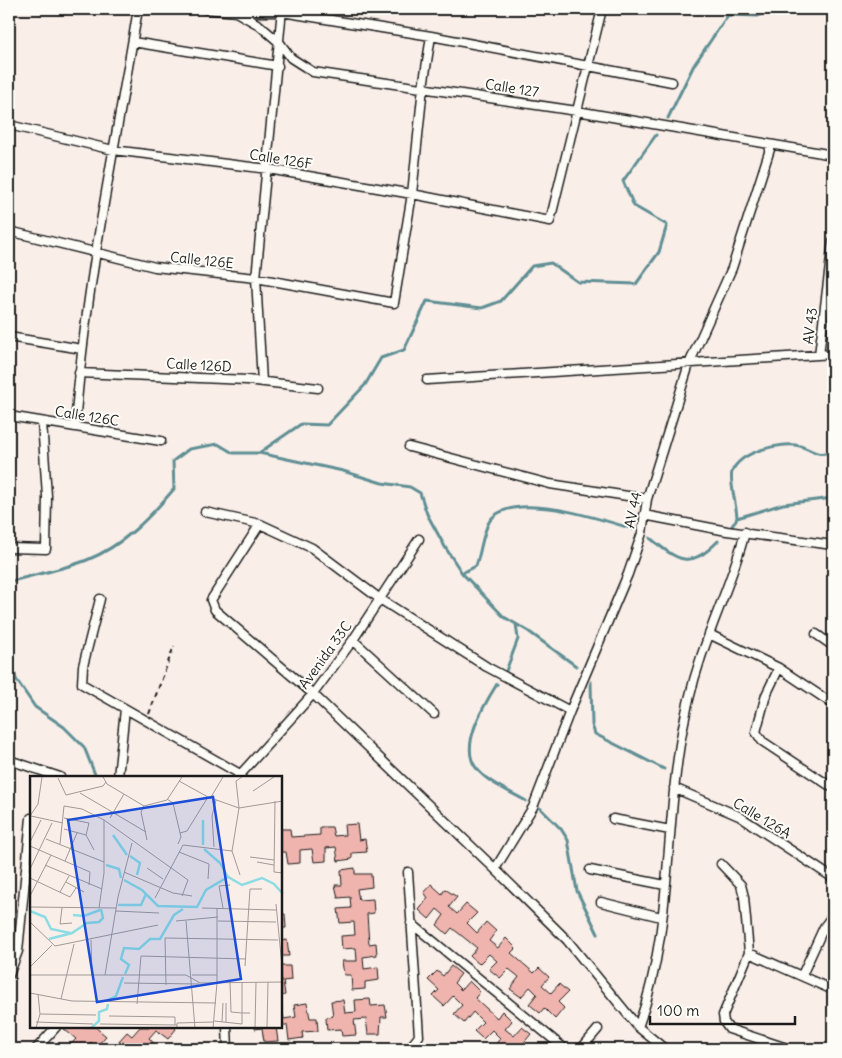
<svg xmlns="http://www.w3.org/2000/svg" width="842" height="1058" viewBox="0 0 842 1058" font-family="Delius,sans-serif">
<style>
.lines{fill:none;stroke-linecap:round;stroke-linejoin:round}
.stream{stroke:#5f8f94;stroke-width:3}
.building{fill:#f0b4ae;stroke:#1c1c1c}
.minor-casing{stroke:#1c1c1c;stroke-width:11}
.path{stroke:#1c1c1c;stroke-width:2;stroke-dasharray:5 4;stroke-linecap:butt}
.minor{stroke:#fdfcf7;stroke-width:8}
.labels{text-anchor:middle;dominant-baseline:central;stroke-width:4;stroke-linejoin:round;paint-order:stroke}
.street-label{font-size:14px;fill:#1c1c1c;stroke:#fdfcf7}
.inset-river{fill:none;stroke:#8bdce4;stroke-width:2.5}
.inset-road{fill:none;stroke:#a19a96;stroke-width:1}
.view{fill:#1d4ed8;fill-opacity:0.15;stroke:#1d4ed8;stroke-width:2.5}
.inset-edge{fill:none;stroke:#1c1c1c;stroke-width:2.5}
</style>
<rect width="100%" height="100%" fill="#faeee8"/>
<filter id="ink" filterUnits="userSpaceOnUse"><feTurbulence type="fractalNoise" baseFrequency=".02" numOctaves="2"/><feDisplacementMap in="SourceGraphic" scale="10" xChannelSelector="R" yChannelSelector="G"/><feConvolveMatrix kernelMatrix="1 2 1 2 8 2 1 2 1" color-interpolation-filters="sRGB"/></filter>
<g filter="url(#ink)">
<g class="lines">
<!-- stream -->
<path class="stream" d="M668 118 694 65 728 15 758 16 770 9
M259 453 301 424 327 425 365 385 381 358 404 350 427 301 482 308 501 301 532 266 551 263 578 282 636 284 659 252 667 225 634 206 623 181 656 135
M737 518 783 504 833 498
M732 526 737 518C737 507 729 481 732 472 739 452 781 441 800 446 815 451 817 457 833 451
M650 538C678 561 690 570 718 541
M462 573 476 566C481 552 482 535 489 522 510 488 603 520 633 529
M9 582C34 574 62 570 87 560 123 546 150 517 174 489L173 461 189 449 218 444 233 453H259L343 471 382 483 410 487 420 493 427 514 445 547 462 573 484 596 504 617 528 631 576 666
M9 649 16 679 35 707 64 727 84 747 96 777
M506 671 518 639 516 624
M591 682 592 725 595 734 664 769
M497 684C484 705 458 747 477 769 488 783 511 792 526 801
M540 808 561 829 568 840 577 891 598 934"/>
</g>
<!-- building -->
<path class="building" d="M357 824 359 840 365 839 367 852 352 853V859L338 861 336 847 326 848V861L314 862 312 849 300 850V863L288 864 286 852H281V829H290L291 837 320 835V827H332L334 836 345 835 344 825Z
M355 868V874H371L372 887 357 889 359 900 373 899 374 913 367 914 369 944 376 943 377 955 363 957 364 969 378 967 379 980 365 982V989L352 990 351 975H344L342 961H357L356 948 342 949 341 936 355 935 354 922 340 923 338 909 351 908 350 897 338 898 335 885H342L341 870Z
M431 884 442 894 445 889 457 897 449 907 457 914 466 904 477 913 467 923 477 933 486 922 496 931 489 941 498 948 506 938 516 948 511 953 534 973 539 968 549 977 542 985 551 993 559 984 568 992 558 1002 564 1008 555 1019 544 1008 540 1013 529 1004 537 994 530 987 521 997 510 989 519 977 509 969 500 978 489 969 497 961 489 954 479 964 470 956 477 948 452 928 447 934 437 925 444 915 437 909 429 919 419 910 428 898 424 892Z
M281 914H285L286 928H281Z
M287 940 289 956H281V941Z
M281 966H290L291 980 283 981 285 995 281 996Z
M451 966 461 974 454 983 461 990 469 981 480 992 475 998 497 1018 502 1011 512 1021 505 1029 514 1036 522 1027 531 1034 522 1045 527 1049H493L500 1038 492 1030 483 1039 474 1031 483 1022 473 1012 464 1023 454 1014 462 1005 453 996 444 1006 433 996 439 990 428 980 437 971 443 976Z
M370 999 371 1006 385 1005 387 1017H381L380 1034H368L366 1019 354 1020 356 1035 342 1036 341 1029 327 1030 326 1018 333 1016 331 1001 343 1000 345 1013 356 1012 355 1000Z
M307 1003 310 1018H317L318 1031 302 1032 303 1038 289 1040 287 1025H281V1005L284 1019 296 1017 294 1005Z
M66 1027H95L106 1036 96 1047 91 1042 85 1049H77L71 1044 76 1039 64 1029Z
M140 1027H174L176 1029 168 1039 156 1030 149 1038 159 1049H126L118 1042 127 1032 132 1036Z
M255 1027H276L278 1041 264 1042 262 1028 255 1029Z"/>
<g class="lines">
<defs>
<path id="minor" d="M205 9 236 12 259 25 280 43 291 58 313 72 577 111 833 155
M238 12H282L431 36 672 82
M133 42 278 66
M9 125 113 150 268 169 412 194 550 221 602 9
M9 231 155 267 256 278 394 303 412 194 423 87 431 36
M9 337 82 349
M819 355 833 241
M79 373 247 380 318 388
M427 380 833 354
M262 382 256 278 282 9
M9 416 161 441
M75 427C85 286 115 148 138 9
M409 447 550 484 647 499
M205 512 260 524 312 548 380 599 487 667 570 711
M644 515 727 531 833 545
M260 524 211 600 215 610 313 694 495 869 567 940 638 1027 665 1049
M9 548 46 549 47 496 42 422
M100 599 83 666 82 684 240 774
M709 634 779 668 833 704
M816 634 833 646
M353 640 434 714
M779 668 766 695 756 732 762 741 833 788
M9 760 60 777
M118 777 125 709
M238 777 313 694 353 640 419 539
M674 788 739 816 833 878
M613 819 670 830
M721 864 741 885 744 897 749 953 723 1015 724 1022 729 1029 790 1049
M495 869 533 807 570 711 628 574 642 533 647 499 689 364 732 268 771 146
M590 870 665 885
M408 872 419 1036 409 1049
M601 902 661 917
M411 923 565 1049
M749 953 833 990
M9 975 18 951 31 818
M802 975 824 927 833 915
M227 1027 228 1049
M638 1027C673 932 664 826 683 727 689 695 698 663 710 632 722 599 736 568 745 532
M36 1049 56 1027
M581 1049 598 1029"/>
</defs>
<!-- minor casing -->
<use href="#minor" class="minor-casing"/>
<!-- path -->
<path class="path" d="M149 714 174 646"/>
<!-- minor -->
<use href="#minor" class="minor"/>
</g>
</g>
<g class="labels">
<!-- street labels -->
<g class="street-label">
<text transform="translate(512 88) rotate(9)">Calle 127</text>
<text transform="translate(281 159) rotate(9)">Calle 126F</text>
<text transform="translate(202 260) rotate(6)">Calle 126E</text>
<text transform="translate(810 326) rotate(-83)">AV 43</text>
<text transform="translate(199 365) rotate(3)">Calle 126D</text>
<text transform="translate(87 416) rotate(9)">Calle 126C</text>
<text transform="translate(633 510) rotate(-78)">AV 44</text>
<text transform="translate(325 655) rotate(-54)">Avenida 33C</text>
<text transform="translate(762 818) rotate(31)">Calle 126A</text>
</g>
</g>
<!-- overview -->
<g transform="translate(30 776)">
<rect width="252" height="252" fill="#faeee8"/>
<path class="inset-river" d="M173 44V69M83 59 97 79M174 73 190 87 198 101M100 80 110 87 107 99M76 89 89 93 91 102M94 104 112 114 128 130 167 131 176 114 198 101 212 109 232 102 244 108 253 118M88 129H111L116 118M0 135 15 141 21 153 40 157M43 139 54 140 70 134M19 163 42 157 57 147 69 146 73 142 71 133M95 198 99 189 91 183 94 172 109 173 120 163H130L144 139 153 133M78 224 86 220 93 201M61 252 69 245V236L77 233 78 228"/>
<path class="inset-road" d="M73 1 77 8 114 30 137 24 152 1M28 2 36 19 73 10 76 6M149 5 178 21 209 32 253 25M223 15 244 1M50 17 116 56M181 21 193 1M137 23 143 27 151 61 148 68M245 25 244 96 253 97M114 30 111 36 117 64M0 40 8 28 12 1M1 40 33 47M34 42 59 47 56 59 64 74M80 42 94 18M34 53 56 59M150 57 157 55 178 21M16 63 74 86M0 66 11 44M30 68 34 30 52 33 74 44 158 104 152 120M0 70 60 96 59 109M184 71 182 40 186 24M202 75 210 99M149 76 179 88 178 103M220 81 244 84M35 85 47 57M227 86 244 89M15 89 72 113M117 92 133 103M0 93 22 47M94 96 143 117 162 120M0 102 40 121 46 112M36 106 54 116M30 116 39 100M0 120 21 79M125 122 153 69 202 75 209 32 206 5 212 1M246 128 253 201M0 131 86 132M32 132 30 148 42 147M69 132 74 97V44M172 132 246 134M193 132 189 110 200 109M86 135 129 137M146 145 188 141M156 145 165 252M188 145 246 146M0 146 25 170 128 149M61 164 62 199M215 190 220 113H232M0 191 22 169M0 199H156L170 207 253 206M75 199 88 121 102 67M162 199H187M200 206 201 236 212 237V206M94 207 169 208M136 209 135 162 248 164M0 217 42 225 186 227M31 223 44 168M107 228 111 180 216 183M10 238 66 239M79 240 145 241V249M184 245 212 248V237H220M6 246 63 248M192 246 193 227M196 246V227M70 248 147 249M237 251 238 206M6 252 10 238 8 218M147 252V247L183 246M183 252 187 207V132M225 252 226 206"/>
<path class="view" d="M183 21 211 203 67 226 38 44Z"/>
<rect width="252" height="252" class="inset-edge"/>
</g>
<!-- margin -->
<rect width="842" height="1058" fill="none" stroke="#fdfcf7" stroke-width="30"/>
<rect x="15" y="15" width="812" height="1028" fill="none" stroke="#1c1c1c" stroke-width="2" filter="url(#ink)"/>
<!-- scale -->
<path d="M650 1016v8h145v-8" fill="none" stroke="#1c1c1c" stroke-width="2.5"/>
<text x="657" y="1016" font-size="15" fill="#1c1c1c" stroke="#fdfcf7" stroke-width="4" paint-order="stroke">100 m</text>
</svg>
